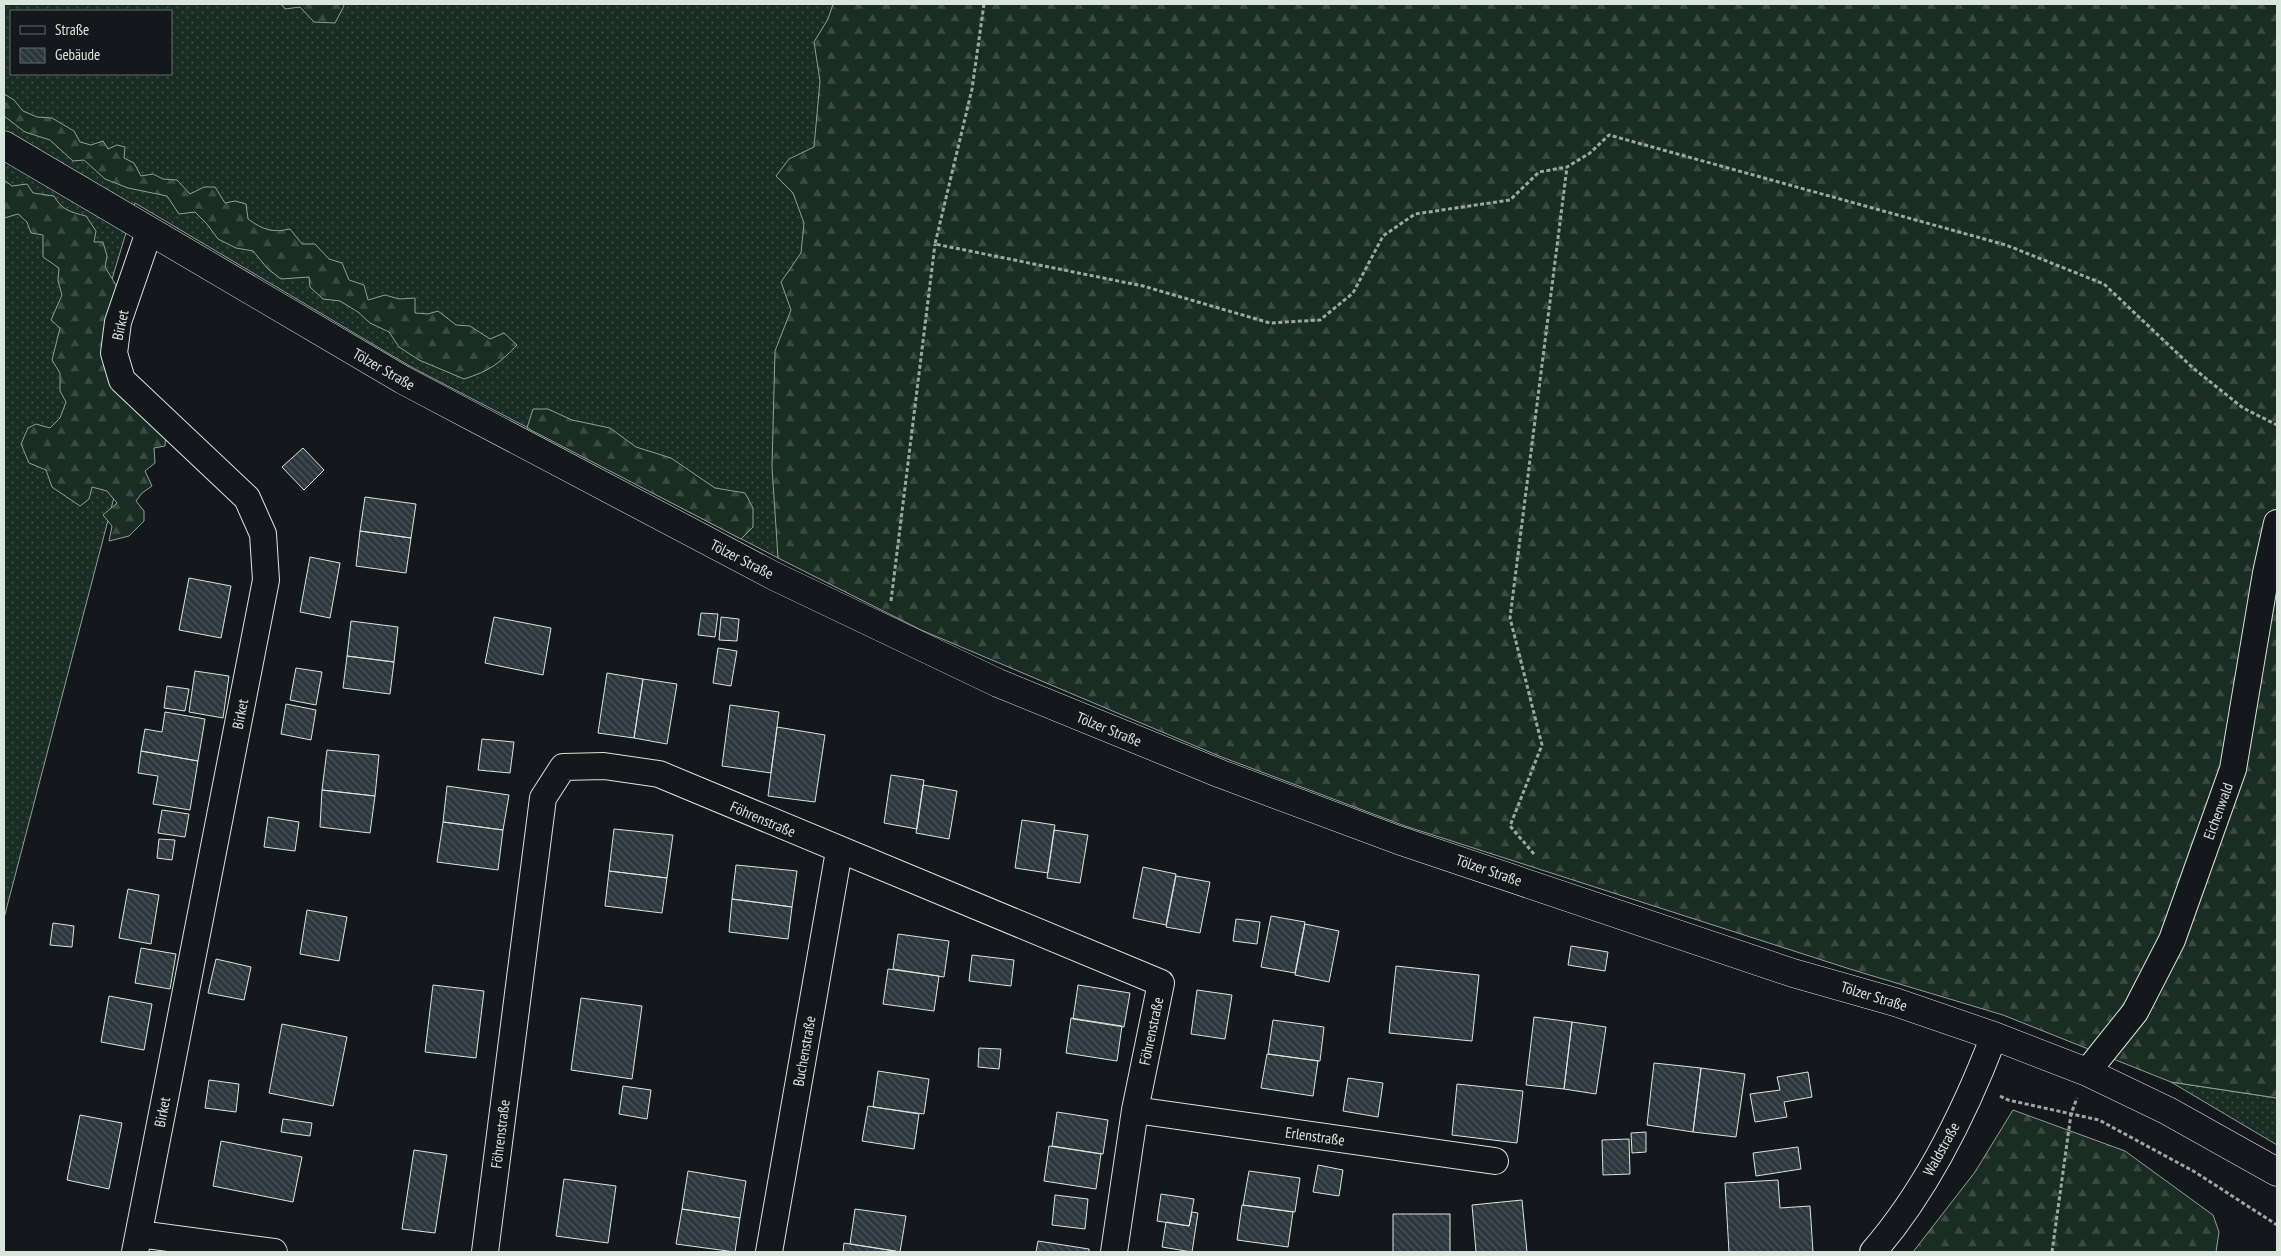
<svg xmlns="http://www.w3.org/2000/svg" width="2281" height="1256" viewBox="0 0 2281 1256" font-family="'PT Sans Narrow',sans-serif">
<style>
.grass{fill:url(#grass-dots);stroke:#939e99;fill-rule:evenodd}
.forest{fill:url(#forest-firs);stroke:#939e99}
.building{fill:url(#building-back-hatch);stroke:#d8e6dc}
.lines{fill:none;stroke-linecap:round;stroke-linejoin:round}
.minor-casing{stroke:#d8e6dc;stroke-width:28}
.secondary-casing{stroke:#d8e6dc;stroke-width:29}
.path{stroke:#9da8a2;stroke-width:3;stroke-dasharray:4 2.5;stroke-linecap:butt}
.minor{stroke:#14181c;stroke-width:26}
.secondary{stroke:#14181c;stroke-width:28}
.labels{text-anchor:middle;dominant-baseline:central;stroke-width:4;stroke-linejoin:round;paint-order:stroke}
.street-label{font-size:15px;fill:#d8e6dc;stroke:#14181c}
</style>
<defs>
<pattern id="grass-dots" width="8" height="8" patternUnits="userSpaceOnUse" patternTransform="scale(1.25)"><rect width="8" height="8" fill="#1a2d24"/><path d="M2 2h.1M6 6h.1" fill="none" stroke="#3b4b43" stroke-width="1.8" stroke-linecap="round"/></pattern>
<pattern id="forest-firs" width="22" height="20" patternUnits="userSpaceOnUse" patternTransform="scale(1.25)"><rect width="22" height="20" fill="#1a2d24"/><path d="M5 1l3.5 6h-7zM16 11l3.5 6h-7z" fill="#3b4b43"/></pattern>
<pattern id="building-back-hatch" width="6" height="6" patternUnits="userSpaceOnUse" patternTransform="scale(1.25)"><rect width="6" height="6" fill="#2c363c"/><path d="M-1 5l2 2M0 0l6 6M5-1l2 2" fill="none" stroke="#4a5358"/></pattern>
</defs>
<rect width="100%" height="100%" fill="#14181c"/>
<!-- grass -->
<path class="grass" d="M4 4H850L778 558 413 368 135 203 100 319 123 463 4 918ZM11 11H171V74H11Z
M2171 1082 2277 1098V1145L2272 1142Z"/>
<!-- forest -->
<path class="forest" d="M281 4H343L344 6 335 23 314 22 300 7 285 9Z
M833 4H2277V1098L2171 1082 2003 1015 1853 970 1405 826 1219 756 921 630 778 558 772 467 775 351 791 310 781 282 801 253 804 223 793 193 776 176 789 159 814 147 820 81 814 42 828 19Z
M4 94 14 100 23 111 37 117 52 118 74 131 80 142 91 145 103 141 108 149 117 145 125 147 124 158 134 163 141 176 153 174 163 179 177 180 190 194 204 187H215L225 203 235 201 246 204 248 219C263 230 273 233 290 229L302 244H315L329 259 342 263 349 280 364 285 368 300 385 295 399 299 415 298V313L428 314 438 311 456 325 470 326 490 339 504 333 517 345C499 364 489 371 464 379L419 360 399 347 389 332 370 323 358 312 340 301 323 299 310 287 309 277 281 279 268 269 253 251 236 248 218 239 207 224 195 212 179 214 167 196 128 188 105 179 84 160 73 161 50 140 25 132 4 116Z
M4 180 12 186 27 184 33 193 54 196C62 210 70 212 86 216L96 231 94 242H103L107 256 105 267 116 285V301L128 370 166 432 165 446 154 448 155 463 145 471 152 486 142 493 136 501 144 511V521L129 536 109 541 112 526 103 515 117 503 107 491 92 487 89 499 80 506 52 487 46 470 29 463 21 444 28 428 36 424 50 428 60 418 66 402 60 391V373L52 360 60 328 51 320 62 295 58 281 59 268 43 257V235L31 233 27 222 18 214 4 218Z
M533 409H548L572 420 610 428 636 447 671 458 715 488 745 493 753 508V527L741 539 527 428Z
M2013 1110 2125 1151 2213 1215 2219 1232 2216 1252H1913L1975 1172Z"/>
<!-- building -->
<path class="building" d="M303 448 324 470 304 490 282 467Z
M365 497 416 504 411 538 360 531Z
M360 531 411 538 406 573 356 566Z
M310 557 340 563 330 618 300 612Z
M189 578 231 586 221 638 179 630Z
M701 613 718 614 715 637 698 635Z
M494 617 551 628 543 675 485 663Z
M721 617 739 619 737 641 719 640Z
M351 621 398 627 394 662 347 656Z
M718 648 737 651 731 686 713 683Z
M347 656 394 662 390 694 343 688Z
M296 668 322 672 316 705 290 700Z
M195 671 229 676 223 718 189 712Z
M607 673 643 679 634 738 598 733Z
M643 679 677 684 667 744 634 738Z
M167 686 189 689 185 711 164 708Z
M286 704 316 710 311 740 281 734Z
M730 705 779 712 771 773 722 766Z
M165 712 205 719 198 761 141 751 145 729 162 732Z
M777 727 825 735 815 802 768 796Z
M482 739 514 742 510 773 478 770Z
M327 750 379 755 375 796 322 790Z
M141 751 198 761 190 810 153 804 158 776 138 773Z
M891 775 924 780 917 829 884 823Z
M923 785 957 791 949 839 916 833Z
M447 786 509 795 503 830 443 822Z
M322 790 375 796 370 833 320 827Z
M162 810 189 814 185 837 158 833Z
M268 817 299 822 295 851 264 847Z
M1022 820 1055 825 1048 873 1015 868Z
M443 822 503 830 498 870 437 862Z
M614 829 673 835 667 878 609 871Z
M1054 830 1088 835 1080 883 1047 878Z
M159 839 175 840 172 860 157 858Z
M736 865 797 871 792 907 732 899Z
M1143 867 1176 874 1166 925 1133 918Z
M609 871 667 878 662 913 605 906Z
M1176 876 1210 882 1200 933 1166 927Z
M128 889 159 895 151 944 119 938Z
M732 899 792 907 788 939 729 932Z
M307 910 347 917 339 961 300 954Z
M1271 916 1305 922 1295 973 1261 967Z
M1236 919 1260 922 1257 944 1233 941Z
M53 923 74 926 72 947 50 945Z
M1305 924 1339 931 1329 982 1295 975Z
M898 934 949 941 944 977 893 969Z
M1571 946 1608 952 1605 971 1568 965Z
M141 948 176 954 170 989 135 983Z
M972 955 1014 960 1011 986 969 981Z
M216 959 251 967 244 1000 208 993Z
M1396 966 1479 975 1472 1041 1389 1033Z
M888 969 939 976 934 1011 883 1004Z
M433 985 484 991 476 1058 425 1052Z
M1078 985 1130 993 1124 1027 1073 1019Z
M1197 990 1232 995 1225 1039 1191 1034Z
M109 996 152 1004 144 1050 101 1042Z
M581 998 642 1006 632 1079 571 1070Z
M1534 1017 1572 1022 1564 1089 1526 1085Z
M1071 1018 1122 1026 1117 1061 1066 1053Z
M1273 1020 1324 1027 1320 1061 1268 1054Z
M1572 1022 1606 1027 1596 1094 1564 1089Z
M282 1024 347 1037 333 1106 269 1093Z
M979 1048 1001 1049 999 1069 978 1067Z
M1267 1054 1318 1061 1313 1096 1261 1088Z
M1654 1063 1701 1068 1693 1132 1647 1125Z
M1701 1068 1745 1074 1736 1137 1693 1132Z
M878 1071 929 1079 924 1114 873 1107Z
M1808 1072 1812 1097 1784 1102 1787 1117 1755 1122 1750 1094 1780 1090 1777 1077Z
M1348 1078 1383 1083 1378 1117 1343 1111Z
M209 1080 239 1084 236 1112 205 1108Z
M1457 1084 1523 1091 1517 1143 1452 1135Z
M623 1086 651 1090 647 1119 619 1114Z
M868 1106 919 1114 914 1149 862 1141Z
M1057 1112 1108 1120 1103 1154 1052 1146Z
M80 1115 122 1123 109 1189 67 1180Z
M283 1119 312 1123 310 1136 281 1132Z
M1646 1132V1152L1632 1153 1631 1133Z
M1629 1139 1630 1174 1603 1175 1602 1140Z
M221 1141 302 1157 293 1202 213 1186Z
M1049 1146 1101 1154 1096 1189 1044 1181Z
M1798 1147 1801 1169 1756 1176 1753 1153Z
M414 1150 447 1155 435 1233 402 1229Z
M1318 1165 1343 1170 1339 1196 1313 1192Z
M688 1171 746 1181 740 1218 682 1209Z
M1249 1171 1300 1178 1295 1212 1243 1205Z
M564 1179 616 1186 608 1243 556 1236Z
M1778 1180 1780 1208 1810 1206 1813 1252H1729L1725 1183Z
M1161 1194 1194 1199 1189 1226 1157 1221Z
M1055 1195 1088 1199 1085 1229 1052 1225Z
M1522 1200 1527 1252H1476L1472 1205Z
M1242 1205 1293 1212 1288 1247 1237 1240Z
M682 1209 740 1218 735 1252 676 1244Z
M855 1209 906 1216 900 1252 850 1244Z
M1192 1212 1198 1213 1192 1252 1162 1247 1166 1222 1189 1226Z
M1393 1214H1450V1252H1393Z
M1038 1241 1089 1249V1252H1036Z
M844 1243 896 1251 895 1252H843Z"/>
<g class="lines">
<defs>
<path id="minor" d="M2087 1072 2135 1012 2172 940 2233 769 2266 573 2277 523
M1135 1110 1495 1161
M139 1234 274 1252
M135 1252 266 580 263 534 247 498 122 380 114 353 118 322 149 232
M485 1252 543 798 563 767 604 766 659 774 1161 983 1135 1110 1114 1252
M769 1252 839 851
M1873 1252C1926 1191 1965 1112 1994 1036"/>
<path id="secondary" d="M4 145 403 380 774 576 998 683 1221 774 1398 840 1793 973 1895 1002 1994 1036 2087 1072 2168 1111 2277 1172"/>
</defs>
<!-- minor casing -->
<use href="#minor" class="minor-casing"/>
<!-- secondary casing -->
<use href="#secondary" class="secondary-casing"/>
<!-- path -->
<path class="path" d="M984 4 972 89 935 244 1143 286 1270 323 1320 320 1353 293 1383 236 1415 214 1510 200 1539 172 1567 167 1590 153 1609 135 2006 245 2104 284 2193 368 2243 408 2277 425
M891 601 935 244
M1534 854 1510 826 1542 745 1510 618 1567 167
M2000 1096 2008 1100 2099 1120 2195 1172 2277 1225
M2052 1252 2071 1114 2077 1098"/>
<!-- minor -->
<use href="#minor" class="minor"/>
<!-- secondary -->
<use href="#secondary" class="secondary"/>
</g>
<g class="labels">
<!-- street labels -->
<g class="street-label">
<text transform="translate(120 325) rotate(-78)">Birket</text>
<text transform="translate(384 369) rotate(30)">Tölzer Straße</text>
<text transform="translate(742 559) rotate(27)">Tölzer Straße</text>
<text transform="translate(240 714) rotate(-79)">Birket</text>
<text transform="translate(1109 729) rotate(22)">Tölzer Straße</text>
<text transform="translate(2218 811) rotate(-70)">Eichenwald</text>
<text transform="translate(763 819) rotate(23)">Föhrenstraße</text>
<text transform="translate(1489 870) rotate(19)">Tölzer Straße</text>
<text transform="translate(1874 996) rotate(17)">Tölzer Straße</text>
<text transform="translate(1151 1031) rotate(-78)">Föhrenstraße</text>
<text transform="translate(804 1051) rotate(-80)">Buchenstraße</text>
<text transform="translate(162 1112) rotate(-79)">Birket</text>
<text transform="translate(500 1134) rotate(-83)">Föhrenstraße</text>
<text transform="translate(1315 1136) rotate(8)">Erlenstraße</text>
<text transform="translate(1941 1149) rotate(-61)">Waldstraße</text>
</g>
</g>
<!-- border -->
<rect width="2281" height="1256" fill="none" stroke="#d8e6dc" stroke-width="10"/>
<!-- legend -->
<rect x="10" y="10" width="162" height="65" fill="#14181c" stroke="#626a69"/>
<rect x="20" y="26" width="25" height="8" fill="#14181c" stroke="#626a69"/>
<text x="55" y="35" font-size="15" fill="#d8e6dc">Straße</text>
<rect x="20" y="48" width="25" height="15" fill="url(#building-back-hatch)" stroke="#626a69"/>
<text x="55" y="60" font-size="15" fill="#d8e6dc">Gebäude</text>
</svg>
